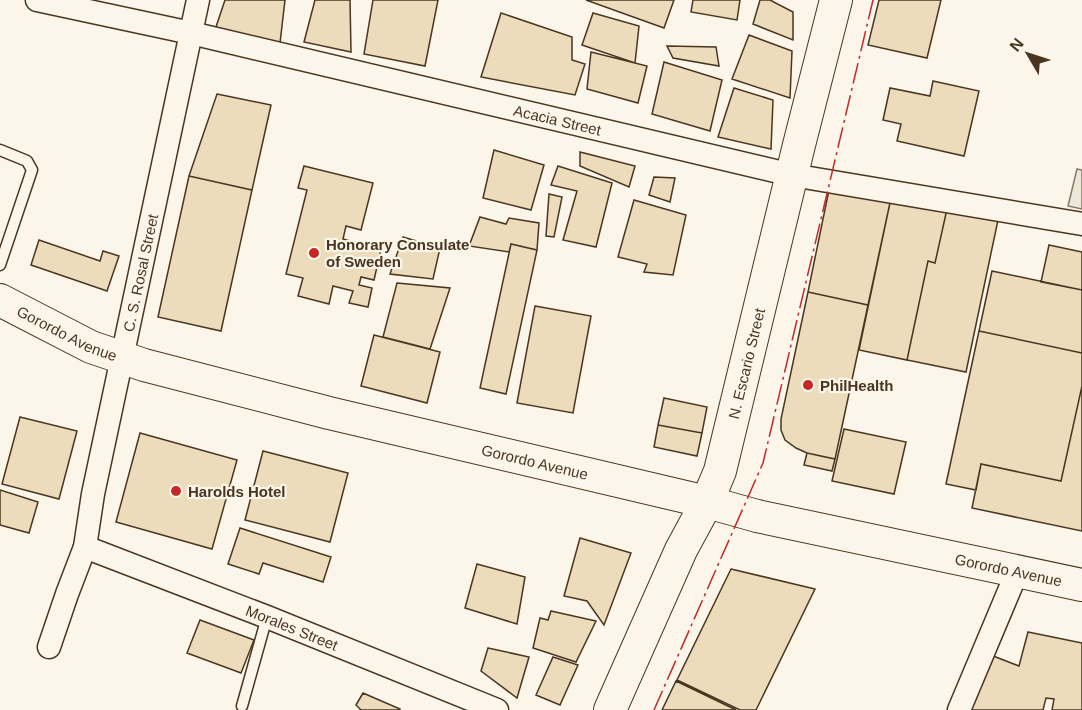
<svg xmlns="http://www.w3.org/2000/svg" width="1082" height="710" viewBox="0 0 1082 710" font-family="Arial,sans-serif">
<style>
.parking{fill:#ede7d9;stroke:#887966;stroke-width:1.5}
.building{fill:#ecdcbc;stroke:#4a3520;stroke-width:1.5}
.lines{fill:none;stroke-linecap:round;stroke-linejoin:round}
.service-casing{stroke:#4a3520;stroke-width:13}
.minor-casing{stroke:#4a3520;stroke-width:25}
.secondary-casing{stroke:#4a3520;stroke-width:34}
.service{stroke:#fbf6e9;stroke-width:10}
.minor{stroke:#fbf6e9;stroke-width:22}
.secondary{stroke:#fbf6e9;stroke-width:32}
.power{stroke:#c62828;stroke-width:1.5;stroke-dasharray:21 4.5 3 4.5;stroke-linecap:butt}
.poi-dot{fill:#c62828;stroke:#fbf6e9;stroke-width:2}
.labels{text-anchor:middle;dominant-baseline:central;stroke-width:4.5;stroke-linejoin:round;paint-order:stroke}
.street-label{font-size:15px;fill:#4a3520;stroke:#fbf6e9}
.poi-label{font-size:15px;font-weight:bold;fill:#4a3520;stroke:#fbf6e9;text-anchor:start}
</style>
<rect width="100%" height="100%" fill="#fbf6e9"/>
<!-- parking -->
<path class="parking" d="M1077 169 1082 170V209L1068 206Z"/>
<!-- building -->
<path class="building" d="M225 0H285L280 43 215 30Z
M315 0H350L351 52 304 42Z
M373 0H438L425 66 364 54Z
M586 0H674L664 28Z
M693 0H740L737 20 691 12Z
M760 0H770L793 12V40L753 24Z
M879 0H941L927 58 868 45Z
M501 13 572 37V60L585 64 575 95 481 77Z
M593 13 639 26 635 63 582 45Z
M749 35 792 51 790 98 732 79Z
M667 46 716 47 719 66 673 58Z
M591 52 647 66 638 103 587 89Z
M664 62 722 80 710 131 652 114Z
M933 81 979 91 964 156 897 141 901 124 883 120 890 88 930 96Z
M734 88 773 100 771 149 718 137Z
M217 94 271 105 252 190 189 176Z
M494 150 544 165 531 210 483 198Z
M580 152 635 166 629 187 580 166Z
M304 166 373 183 361 230 346 226 343 239 381 249 374 280 361 277 359 285 372 288 368 307 349 303 353 291 333 286 329 304 298 296 303 278 286 274 307 190 298 188Z
M558 166 612 183 596 247 563 240 577 191 551 185Z
M189 176 252 190 221 331 158 317Z
M654 177 675 178 670 202 649 195Z
M830 185 891 198 868 305 808 292Z
M549 194 562 197 554 237 546 236Z
M891 198 947 209 935 263 928 261 907 360 859 350Z
M634 200 686 215 673 275 644 272 647 264 618 257Z
M947 209 998 220 966 372 907 360 928 261 935 263Z
M480 217 506 224 509 218 539 223 537 250 511 244 509 252 469 246Z
M403 237 440 248 433 279 390 274Z
M39 240 100 261 103 251 119 256 107 291 31 265Z
M511 244 537 250 506 394 480 388Z
M1049 245 1082 252V290L1041 282Z
M992 271 1082 290V353L979 331Z
M397 283 450 288 430 349 383 337Z
M808 292 868 305 835 459 807 453 796 448 785 440 781 430V419Z
M535 306 591 316 573 413 517 403Z
M979 331 1082 353V386L1061 481 981 464 976 490 946 484Z
M374 335 440 352 427 403 361 386Z
M1082 386V531L972 508 981 464 1061 481Z
M664 398 707 407 702 433 658 425Z
M20 417 77 431 59 499 2 484Z
M658 425 702 433 697 456 654 447Z
M844 429 906 442 894 494 832 481Z
M140 433 237 460 212 549 116 522Z
M263 451 348 473 330 542 245 520Z
M807 453 835 459 832 471 804 465Z
M0 490 38 502 29 533 0 525Z
M240 528 331 557 323 582 263 563 259 574 228 564Z
M580 538 631 553 604 625 587 601 564 596Z
M477 564 525 577 517 624 465 608Z
M731 569 815 589 756 710H740L677 680Z
M551 611 596 621 576 662 533 648 540 618 548 620Z
M200 620 254 640 241 673 187 653Z
M1028 632 1082 643V710H1052L1054 699 1046 698 1043 710H964L988 654 1019 666Z
M488 648 529 657 517 698 481 671Z
M553 657 578 665 560 705 536 695Z
M676 681 736 710H662Z
M363 693 400 709V710H361L356 705Z"/>
<g class="lines">
<defs>
<path id="service" d="M0 150 27 161 32 170 0 265
M242 706 267 617"/>
<g id="minor">
<path id="s1" d="M37 0 191 33 792 175 1082 224"/>
<path id="s2" d="M85 547 267 617 497 710"/>
<path id="s3" d="M49 647 67 594 85 547 93 494 198 0"/>
<path d="M959 710 1017 572"/>
</g>
<g id="secondary">
<path id="s4" d="M0 300 91 347 144 365 329 413 707 502 757 516 1082 585"/>
<path id="s5" d="M610 710 681 550 707 502 720 471 799 145 836 0"/>
</g>
</defs>
<!-- service casing -->
<use href="#service" class="service-casing"/>
<!-- minor casing -->
<use href="#minor" class="minor-casing"/>
<!-- secondary casing -->
<use href="#secondary" class="secondary-casing"/>
<!-- service -->
<use href="#service" class="service"/>
<!-- minor -->
<use href="#minor" class="minor"/>
<!-- secondary -->
<use href="#secondary" class="secondary"/>
<!-- power -->
<path class="power" d="M654 710 763 463 873 0"/>
</g>
<!-- markers -->
<g class="poi-dot">
<circle cx="314" cy="253" r="6"/>
<circle cx="808" cy="385" r="6"/>
<circle cx="176" cy="491" r="6"/>
</g>
<g class="labels">
<!-- street labels -->
<g class="street-label">
<text stroke="none"><textPath href="#s1" startOffset="534">Acacia Street</textPath></text>
<text stroke="none"><textPath href="#s3" startOffset="386">C. S. Rosal Street</textPath></text>
<text stroke="none"><textPath href="#s4" startOffset="75">Gorordo Avenue</textPath></text>
<text stroke="none"><textPath href="#s5" startOffset="374">N. Escario Street</textPath></text>
<text stroke="none"><textPath href="#s4" startOffset="561">Gorordo Avenue</textPath></text>
<text stroke="none"><textPath href="#s4" startOffset="1047">Gorordo Avenue</textPath></text>
<text stroke="none"><textPath href="#s2" startOffset="222">Morales Street</textPath></text>
</g>
<!-- poi labels -->
<g class="poi-label">
<text x="326" y="244">Honorary Consulate<tspan x="326" dy="17">of Sweden</tspan></text>
<text x="820" y="385">PhilHealth</text>
<text x="188" y="491">Harolds Hotel</text>
</g>
</g>
<!-- north arrow -->
<g transform="translate(1028 54) rotate(309)" stroke="#fbf6e9" stroke-width="4.5" paint-order="stroke">
<path d="M0-4.5L10 22L0 15L-10 22Z" fill="#4a3520"/>
<text y="-9" font-size="16" font-weight="bold" text-anchor="middle" fill="#4a3520">N</text>
</g>
</svg>
